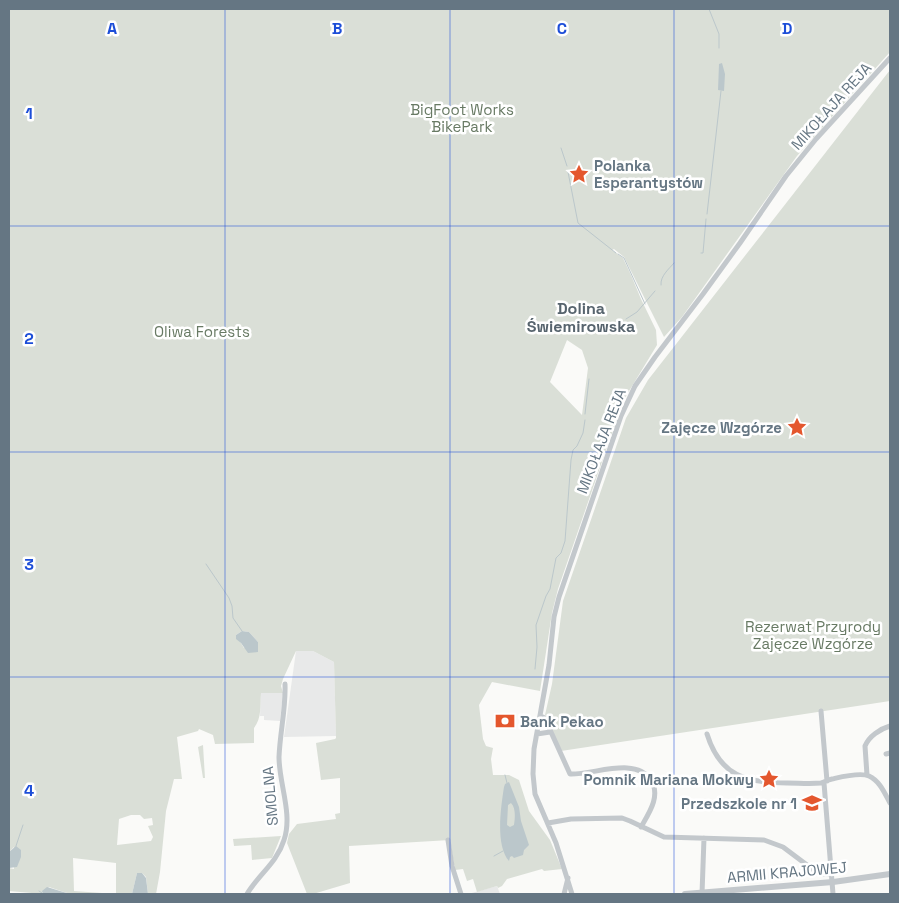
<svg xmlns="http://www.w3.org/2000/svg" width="899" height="903" viewBox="0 0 899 903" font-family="'Space Grotesk',sans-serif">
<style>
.built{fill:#e8e9e9}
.green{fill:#dadfd7;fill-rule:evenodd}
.water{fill:#bbc7cb;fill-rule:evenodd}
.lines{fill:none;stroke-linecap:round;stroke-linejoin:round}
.stream{stroke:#bbc7cb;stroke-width:1}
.minor{stroke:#c3c8cc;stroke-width:5}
.tertiary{stroke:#c3c8cc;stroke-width:6}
.grid{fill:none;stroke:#1d4ed8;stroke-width:1;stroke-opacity:0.55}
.labels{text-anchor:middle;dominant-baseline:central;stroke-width:5;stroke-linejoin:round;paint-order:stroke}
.street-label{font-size:15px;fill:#657683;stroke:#fff}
.park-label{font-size:15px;fill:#687a64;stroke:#fff}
.poi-label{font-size:15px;font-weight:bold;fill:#657683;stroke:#fff;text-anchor:end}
.neighbourhood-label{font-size:16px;font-weight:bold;fill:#57646e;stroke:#fff}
.grid-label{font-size:16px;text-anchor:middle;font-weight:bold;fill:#1d4ed8;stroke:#fff;stroke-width:5;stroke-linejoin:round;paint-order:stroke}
</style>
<rect width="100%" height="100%" fill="#fafaf8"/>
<!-- built -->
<path class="built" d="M296 651H313L334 662 336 736 284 737Z
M261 692 283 693 280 721 264 720V716H260Z
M497 886 500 894H468Z"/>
<!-- green -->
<path class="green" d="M9 9H890V52L797 156 682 317 664 337 624 257 614 249 612 250 623 258 631 275 641 299 656 330 657 345 623 401 558 589 552 613 540 691 492 682 479 705 483 739 486 746 493 748 491 759 493 775H509L519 780 529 811 550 840 562 869 544 871 542 869 507 879 502 886 498 888 497 886 477 892 473 879 467 881 463 869 455 870 450 840 349 846 350 883 313 894H307L287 843 289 834 297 824 336 819 335 814 340 813V778L321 780 316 743 335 739 336 738 334 662 313 651H296L283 679 281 686 283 693H261C260 705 262 718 254 728V743L215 744 213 735 199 729 198 731 177 737 182 779H174L166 811 160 872 156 894H148L146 877 142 873H137L132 894H70L49 887 42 893 43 894 9 891V868L14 869V847L9 852ZM567 340 582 350 588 368 582 415 550 382ZM242 631 249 632 258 642 244 648 236 635ZM131 815H140L144 819 152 818 153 825 148 826 153 837 151 841 117 845 119 819ZM73 858 116 863V894L74 891Z
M890 70V701L561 751 545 715 552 684 563 601 626 418 648 380Z
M203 745 205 778H203L198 747Z
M281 836 272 858 252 860 251 845 234 846 233 839Z"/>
<!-- water -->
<path class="water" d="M722 63 725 74 724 91 718 90 719 64Z
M242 631 249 632 258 642V652L248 653 241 643 236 639V635Z
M509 782 519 807 521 821 529 845 524 850 523 855 514 858 512 856 510 857 509 861C495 845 501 807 504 787L505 784ZM511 803C516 808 515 818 514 825L510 827 507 825 508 805Z
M16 846 21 850V857L17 867 9 868V852Z
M137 873H142L146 878 148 894H132Z
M47 887 70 894H43L42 891Z"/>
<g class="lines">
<!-- stream -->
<path class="stream" d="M709 9 719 34V48
M561 148 567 166
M568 172 578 223 616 253
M707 214 721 91
M701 253H703L706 219
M618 254 624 258 645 304
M661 285C660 276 669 269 674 263
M626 319 637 312 655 291
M609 332 623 322
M585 414 589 379
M206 564 229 598 232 606 233 618 242 631
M535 669 537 647 536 625 546 596 550 589 556 558 561 553 565 541 571 460 573 450 577 446 583 433 585 420
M505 775 507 783
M16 846 23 825
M494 856 503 851
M39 891 42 893"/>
<!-- minor -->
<path class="minor" d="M821 711 827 781
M540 716 543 717 546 721 570 774C594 775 635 756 651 780 661 796 649 813 641 827
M537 734 550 732
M707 734C720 776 746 783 787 783 798 783 810 784 821 783 825 782 827 780 832 779 841 777 860 772 869 776 880 781 885 794 890 803
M886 754 890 753
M867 775 865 746C869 736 880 729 890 726
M824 783 833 894
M548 823 571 819 622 818 630 821 664 837 764 840 783 847 819 874H832
M448 840 452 866 461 894
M247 894C258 875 277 863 284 840 293 814 279 784 279 757 280 732 286 708 285 684
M564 894 568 878
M572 894 556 843 535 794 533 774 534 749 549 665 554 617 559 597 621 416 635 386 655 357 703 294 740 243 786 176 816 139 890 58
M702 894 704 838"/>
<!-- tertiary -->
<path class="tertiary" d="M685 894 833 882 890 874"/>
</g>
<!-- grid -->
<path class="grid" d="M225 9V894M450 9V894M674 9V894M9 226H890M9 452H890M9 677H890"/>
<!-- icons -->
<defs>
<symbol id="sight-bare" viewBox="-9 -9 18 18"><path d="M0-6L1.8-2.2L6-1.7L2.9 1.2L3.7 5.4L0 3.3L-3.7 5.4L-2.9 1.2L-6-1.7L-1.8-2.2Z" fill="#e4572e" stroke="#fff" stroke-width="2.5" paint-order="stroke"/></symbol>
<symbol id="bank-bare" viewBox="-9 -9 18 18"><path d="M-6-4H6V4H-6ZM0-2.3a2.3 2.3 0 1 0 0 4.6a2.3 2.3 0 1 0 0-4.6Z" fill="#e4572e" stroke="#fff" stroke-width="2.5" paint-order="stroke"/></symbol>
<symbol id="school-bare" viewBox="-9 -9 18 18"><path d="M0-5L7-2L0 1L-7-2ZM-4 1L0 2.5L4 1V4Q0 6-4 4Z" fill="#e4572e" stroke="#fff" stroke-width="2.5" paint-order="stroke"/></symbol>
</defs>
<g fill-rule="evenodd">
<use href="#sight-bare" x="565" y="160" width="28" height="28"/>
<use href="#sight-bare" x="783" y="413" width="28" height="28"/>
<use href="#bank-bare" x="491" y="707" width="28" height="28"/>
<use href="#sight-bare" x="755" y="765" width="28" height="28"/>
<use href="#school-bare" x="798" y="789" width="28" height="28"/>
</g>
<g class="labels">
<!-- street labels -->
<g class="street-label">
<text transform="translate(831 106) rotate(-48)">MIKOŁAJA REJA</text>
<text transform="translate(601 441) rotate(-69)">MIKOŁAJA REJA</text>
<text transform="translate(270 796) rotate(-95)">SMOLNA</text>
<text transform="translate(787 872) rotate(-5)">ARMII KRAJOWEJ</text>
</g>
<!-- park labels -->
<g class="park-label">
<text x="462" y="109">BigFoot Works<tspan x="462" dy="17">BikePark</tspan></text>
<text x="202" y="331">Oliwa Forests</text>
<text x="813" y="626">Rezerwat Przyrody<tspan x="813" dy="17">Zajęcze Wzgórze</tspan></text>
</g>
<!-- poi labels -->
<g class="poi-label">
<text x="594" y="165" text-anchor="start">Polanka<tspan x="594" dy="17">Esperantystów</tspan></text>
<text x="782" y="427">Zajęcze Wzgórze</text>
<text x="520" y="721" text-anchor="start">Bank Pekao</text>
<text x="754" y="779">Pomnik Mariana Mokwy</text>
<text x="797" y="803">Przedszkole nr 1</text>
</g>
<!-- neighbourhood labels -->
<g class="neighbourhood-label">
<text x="581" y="308">Dolina<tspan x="581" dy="18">Świemirowska</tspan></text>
</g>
</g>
<g class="grid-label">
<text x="112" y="34">A</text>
<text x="337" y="34">B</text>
<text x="562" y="34">C</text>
<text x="787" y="34">D</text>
<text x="29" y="119">1</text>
<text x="29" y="344">2</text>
<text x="29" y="570">3</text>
<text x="29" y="796">4</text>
</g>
<!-- border -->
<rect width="899" height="903" fill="none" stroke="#657683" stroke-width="20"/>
</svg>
